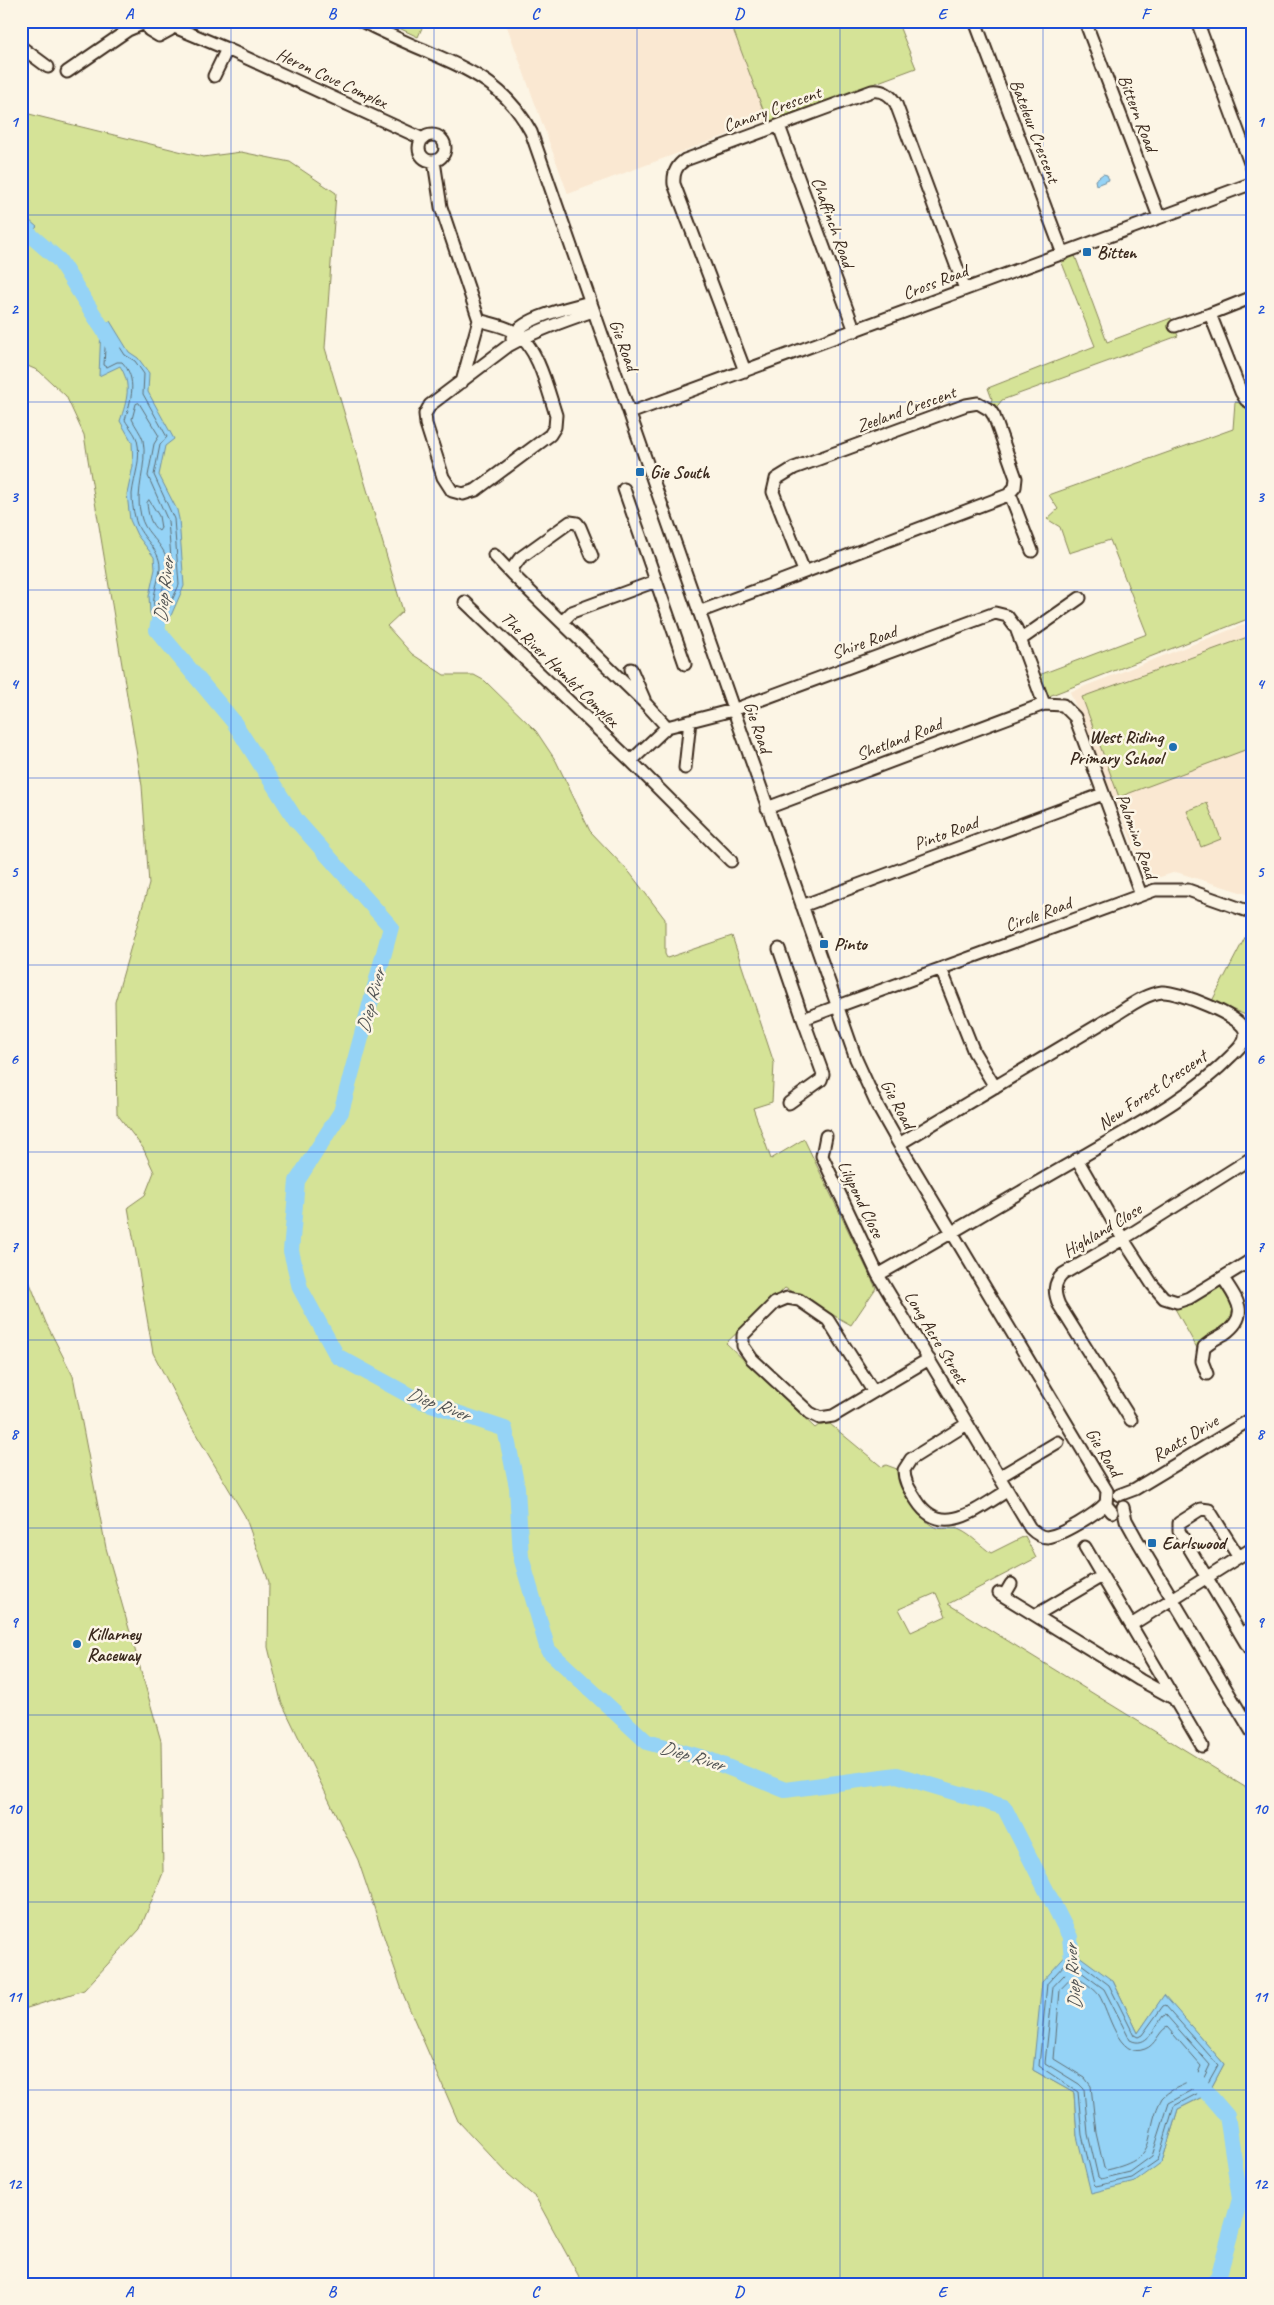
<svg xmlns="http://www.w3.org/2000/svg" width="1274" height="2305" viewBox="0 0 1274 2305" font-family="Caveat,sans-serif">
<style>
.built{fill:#fae8d2}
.green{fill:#d5e397;stroke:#88865a;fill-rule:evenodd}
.water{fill:#95d3f6;stroke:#718fa0}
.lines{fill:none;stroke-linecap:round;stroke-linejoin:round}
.shore{stroke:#5f6e74;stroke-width:1}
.river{stroke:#95d3f6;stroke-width:16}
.minor-casing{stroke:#3b2a1e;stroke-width:15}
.minor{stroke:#fcf5e5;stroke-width:11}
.grid{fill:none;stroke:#1d4ed8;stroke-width:1;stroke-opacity:0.55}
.poi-dot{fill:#1f6fb2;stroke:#fcf5e5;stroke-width:2}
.labels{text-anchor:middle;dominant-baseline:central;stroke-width:5;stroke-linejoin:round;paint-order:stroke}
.street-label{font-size:18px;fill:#3b2a1e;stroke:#fcf5e5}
.poi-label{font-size:18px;font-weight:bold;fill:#3b2a1e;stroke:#fcf5e5;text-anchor:start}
.water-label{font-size:19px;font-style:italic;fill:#525454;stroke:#fcf5e5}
.neatline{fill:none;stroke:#1d4ed8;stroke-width:2}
.grid-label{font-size:16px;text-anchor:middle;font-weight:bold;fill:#1d4ed8}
</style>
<rect width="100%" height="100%" fill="#fcf5e5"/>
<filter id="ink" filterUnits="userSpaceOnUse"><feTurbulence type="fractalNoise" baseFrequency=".02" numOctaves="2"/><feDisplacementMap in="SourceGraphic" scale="10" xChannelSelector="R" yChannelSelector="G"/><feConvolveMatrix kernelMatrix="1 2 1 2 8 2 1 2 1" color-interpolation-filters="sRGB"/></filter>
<g filter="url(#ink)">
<!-- built -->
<path class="built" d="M505 21H730L767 120 568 194Z
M1253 621V896L1176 872 1148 881 1070 692Z"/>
<!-- green -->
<path class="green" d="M384 21H425L418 37Z
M730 21H897L916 68 768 123Z
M21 112 203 157 241 152 290 162 336 193 325 348 403 611 387 626 412 654 444 675H474L485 681 536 731 556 761 590 831 630 873 665 919V954L667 958 732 936 774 1063 772 1102 753 1108 771 1159 804 1139 876 1288 851 1325 785 1288 726 1343 815 1428 819 1425 830 1424 882 1467 886 1465 897 1469C898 1485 922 1524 937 1528 945 1530 954 1526 960 1530 971 1535 981 1546 991 1553L1025 1536 1036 1558 948 1604 1253 1792V2284H583L536 2198 508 2174 458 2121 404 1996 358 1860 281 1701 268 1647 269 1582 245 1516 190 1424 153 1353 128 1207 145 1195 154 1172 143 1148 117 1114 115 1002 149 884 142 786 84 435 66 396 39 371 21 363ZM936 1593 946 1616 911 1632 899 1609ZM1113 1981 1138 2033 1164 1996 1224 2064 1208 2094 1178 2109 1162 2162 1077 2136 1074 2093 1033 2070 1037 2042Z
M1074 253 1107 342 1171 318 1178 336 1002 400 995 409 990 404 992 399 988 388 1095 346 1060 258Z
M1235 402 1253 405V617L1049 696 1039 675 1147 634 1110 540 1069 553 1060 527 1047 519 1058 509 1049 495 1233 429Z
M1253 635V747L1119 797 1082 697Z
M1207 803 1221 839 1201 847 1187 811Z
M1252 924 1253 1016H1248L1212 1001Z
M21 1261 46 1323 73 1376 106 1548 161 1741 163 1873 140 1929 84 1990 21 2010Z
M1222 1278 1237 1305 1233 1327 1197 1348 1173 1305Z"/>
<!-- water -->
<path class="water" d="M1103 174 1107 175 1109 180 1096 185 1095 180Z
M21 213 37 227 22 239H21Z
M110 321 129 352 138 358 149 373 148 392 174 439 165 446 159 475 177 510 179 519 184 586 169 620 163 623 157 630 150 613 149 596 155 569 154 557 137 535 130 520 127 494 133 466 132 442 120 421C127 400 132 385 120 366L99 376 101 326Z
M1071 1950 1113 1981 1138 2033 1164 1995 1224 2064 1208 2094 1178 2109 1162 2162 1135 2182 1091 2193 1077 2136 1074 2093 1033 2070 1042 1982Z"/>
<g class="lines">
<!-- shore -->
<path class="shore" d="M109 330 125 355 135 361 144 374 143 394 167 437 160 445 154 475 174 519 179 585 165 616 161 618C145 608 160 582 160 567 160 547 138 537 135 517 133 510 132 501 132 494 134 476 142 459 137 440 135 433 129 427 125 420 131 400 138 379 122 362H117L107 367 104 365 106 332Z
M139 403 159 436 154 444 148 476 168 521 173 583 163 602 161 597C163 584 171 565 164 552 157 539 144 531 141 516 134 491 148 466 143 440 141 433 135 426 132 419L136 404Z
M149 500 159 516 161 528 159 531C150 525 148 513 147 503Z
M1072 1957 1109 1985 1134 2035 1138 2037 1142 2035 1163 2006 1165 2005 1218 2065 1204 2090 1174 2106 1158 2160 1132 2178 1096 2186 1094 2184 1082 2135 1078 2092 1039 2066 1047 1984Z
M1073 1966 1104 1989 1130 2040C1147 2049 1155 2027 1163 2016L1166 2015 1210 2065 1200 2086 1169 2103 1152 2156 1130 2172 1101 2179 1098 2177 1088 2134 1084 2089 1079 2084 1045 2063 1053 1987Z
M1074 1976C1081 1980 1094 1988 1099 1995 1109 2011 1118 2060 1145 2049 1156 2045 1158 2032 1167 2027L1201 2066C1193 2088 1176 2083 1162 2098 1141 2137 1164 2157 1107 2170L1104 2168 1096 2133 1091 2086 1085 2078 1054 2059 1060 1990Z"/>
<!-- river -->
<path class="river" d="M21 227 59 260 113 345
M161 609 157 630 233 721 296 820 391 927 341 1112 297 1181 291 1251 300 1288 337 1356 416 1399 505 1429 517 1487 521 1557 548 1650 647 1742 707 1759 785 1790 897 1775 1004 1807 1070 1937 1073 1972
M1192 2079 1196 2080 1227 2116 1240 2199 1218 2278 1212 2284"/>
<defs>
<path id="minor" d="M147 21 149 30 159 36 170 30 172 21
M361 21C382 31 402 41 424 50 470 70 506 85 531 132L856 1059 877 1105 899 1144 1107 1491 1106 1505 1112 1512
M975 21 1063 254
M1085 21 1159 217
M1197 21 1253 171
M172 26 227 49 423 139
M21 47 48 67
M67 72 128 30 147 22
M214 76 227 49
M779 126 855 331
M419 148a13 13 0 1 1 26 0a13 13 0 1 1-26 0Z
M434 161 441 207 479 320 462 382
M1253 297 1210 314 1241 392 1246 400 1253 404
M479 320C491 324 506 326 516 333 538 347 548 391 556 415L555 427 550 435 476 490 463 494 452 491 443 477 426 424 425 414 430 405 508 346C535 331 564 321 593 311
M1175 326 1210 314
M512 338C521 317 569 308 590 302
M745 371 674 184C673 173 676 166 685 160L872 91C883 90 890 94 896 104L965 289
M630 413 1253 183
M624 489 685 664
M1010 494 1032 551
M494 555 512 574
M592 556 580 527 577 523 570 522 520 558 514 566 512 574 647 705 667 727
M465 602 631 761 731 861
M699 612 1008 495 1015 487 1016 478 994 416 990 410 978 403 966 405 794 468 776 479 773 492 804 571
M562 622 572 612 656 581
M1020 640 1080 598
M631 669 644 699
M631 761 667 727 733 710 995 613 1007 616 1016 628 1044 704
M685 768 690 721
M767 808 1044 704 1063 705 1075 717 1141 895
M802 906 1103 794
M779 949 803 1019
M941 969 974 1052 995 1087
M789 1103 821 1080 823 1074 803 1019 1155 890H1188L1253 913
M826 1136 822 1156 878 1275 1030 1528C1035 1533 1040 1537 1047 1537 1062 1535 1096 1514 1106 1503
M1077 1159 1123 1239 1152 1284 1164 1298 1177 1302 1189 1298 1253 1259
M878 1275C945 1237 1011 1197 1078 1159 1130 1128 1188 1100 1231 1056 1238 1049 1247 1042 1245 1031 1242 1016 1177 991 1162 992 1144 994 1127 1008 1112 1017L899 1144
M1207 1374 1202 1361 1204 1347C1210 1341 1217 1338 1224 1334 1251 1315 1237 1300 1223 1278
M873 1391 828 1320 799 1300 787 1298 775 1303 743 1335V1346L752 1359 810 1413 820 1418 833 1416 929 1359
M1131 1420 1059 1305C1054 1293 1053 1283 1063 1274L1123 1239 1253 1157
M967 1424 911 1459 904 1470C904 1483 911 1491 917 1501 942 1540 980 1507 1007 1491
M999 1477 1058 1442
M1119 1495 1135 1489 1253 1418
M1123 1507 1126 1520 1136 1538 1253 1734
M1085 1547 1202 1746
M1238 1556 1209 1510 1201 1509 1179 1523V1531L1250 1650
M999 1593 1140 1680 1173 1698
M1004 1596 1011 1584
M1036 1615 1102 1576
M1131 1625 1253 1548
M1241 1634 1253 1627"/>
</defs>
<!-- minor casing -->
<use href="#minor" class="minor-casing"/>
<!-- minor -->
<use href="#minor" class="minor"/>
</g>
</g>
<!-- grid -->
<path class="grid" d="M231 21V2284M434 21V2284M637 21V2284M840 21V2284M1043 21V2284M21 215H1253M21 402H1253M21 590H1253M21 778H1253M21 965H1253M21 1152H1253M21 1340H1253M21 1528H1253M21 1715H1253M21 1902H1253M21 2090H1253"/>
<!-- markers -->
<g class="poi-dot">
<rect x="1082" y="247" width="10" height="10" rx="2.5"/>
<rect x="635" y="467" width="10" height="10" rx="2.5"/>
<circle cx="1173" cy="747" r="5"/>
<rect x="819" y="939" width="10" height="10" rx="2.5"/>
<rect x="1147" y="1538" width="10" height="10" rx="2.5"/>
<circle cx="77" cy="1644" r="5"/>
</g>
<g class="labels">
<!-- street labels -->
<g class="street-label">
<text transform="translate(332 78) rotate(25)">Heron Cove Complex</text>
<text transform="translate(772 109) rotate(-20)">Canary Crescent</text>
<text transform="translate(1138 113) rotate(69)">Bittern Road</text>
<text transform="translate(1035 131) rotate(69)">Bateleur Crescent</text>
<text transform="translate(833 222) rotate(70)">Chaffinch Road</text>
<text transform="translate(935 282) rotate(-21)">Cross Road</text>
<text transform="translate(624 345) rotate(70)">Gie Road</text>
<text transform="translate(906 409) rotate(-20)">Zeeland Crescent</text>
<text transform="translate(864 642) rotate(-20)">Shire Road</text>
<text transform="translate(560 669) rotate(44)">The River Hamlet Complex</text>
<text transform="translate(758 727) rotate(71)">Gie Road</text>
<text transform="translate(899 739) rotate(-21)">Shetland Road</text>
<text transform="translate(946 833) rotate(-20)">Pinto Road</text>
<text transform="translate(1137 836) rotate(70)">Palomino Road</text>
<text transform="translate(1038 914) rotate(-20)">Circle Road</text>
<text transform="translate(1152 1090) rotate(-34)">New Forest Crescent</text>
<text transform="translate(898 1104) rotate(62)">Gie Road</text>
<text transform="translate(861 1199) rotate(64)">Lilypond Close</text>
<text transform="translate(1102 1230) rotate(-31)">Highland Close</text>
<text transform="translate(936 1337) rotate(59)">Long Acre Street</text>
<text transform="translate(1185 1438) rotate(-31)">Raats Drive</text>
<text transform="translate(1104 1452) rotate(59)">Gie Road</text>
</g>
<!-- poi labels -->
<g class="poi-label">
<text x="1097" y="252">Bitten</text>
<text x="650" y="472">Gie South</text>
<text x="1163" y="737" text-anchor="end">West Riding<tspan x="1163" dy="21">Primary School</tspan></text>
<text x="834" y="944">Pinto</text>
<text x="1162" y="1543">Earlswood</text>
<text x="87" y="1634">Killarney<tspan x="87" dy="21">Raceway</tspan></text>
</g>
<!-- water labels -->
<g class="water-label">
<text transform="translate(164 590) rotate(-83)">Diep River</text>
<text transform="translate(371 1001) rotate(-75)">Diep River</text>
<text transform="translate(438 1404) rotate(21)">Diep River</text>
<text transform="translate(692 1756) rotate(17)">Diep River</text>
<text transform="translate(1073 1977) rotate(-94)">Diep River</text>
</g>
</g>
<!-- margin -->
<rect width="1274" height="2305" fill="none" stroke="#fcf5e5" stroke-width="55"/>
<rect x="28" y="28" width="1218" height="2250" class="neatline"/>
<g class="grid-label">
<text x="129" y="19">A</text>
<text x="332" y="19">B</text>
<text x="535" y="19">C</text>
<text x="739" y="19">D</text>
<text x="942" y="19">E</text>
<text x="1145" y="19">F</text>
<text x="14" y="127">1</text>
<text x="1260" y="127">1</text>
<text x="14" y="314">2</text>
<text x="1260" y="314">2</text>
<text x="14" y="502">3</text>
<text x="1260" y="502">3</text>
<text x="14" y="689">4</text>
<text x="1260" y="689">4</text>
<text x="14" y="877">5</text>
<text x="1260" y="877">5</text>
<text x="14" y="1064">6</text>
<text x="1260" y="1064">6</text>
<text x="14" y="1252">7</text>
<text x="1260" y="1252">7</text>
<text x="14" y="1439">8</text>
<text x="1260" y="1439">8</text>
<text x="14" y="1627">9</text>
<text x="1260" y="1627">9</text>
<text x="14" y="1814">10</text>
<text x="1260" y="1814">10</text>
<text x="14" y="2002">11</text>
<text x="1260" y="2002">11</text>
<text x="14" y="2189">12</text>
<text x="1260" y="2189">12</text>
<text x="129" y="2297">A</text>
<text x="332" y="2297">B</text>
<text x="535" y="2297">C</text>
<text x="739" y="2297">D</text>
<text x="942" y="2297">E</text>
<text x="1145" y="2297">F</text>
</g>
</svg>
